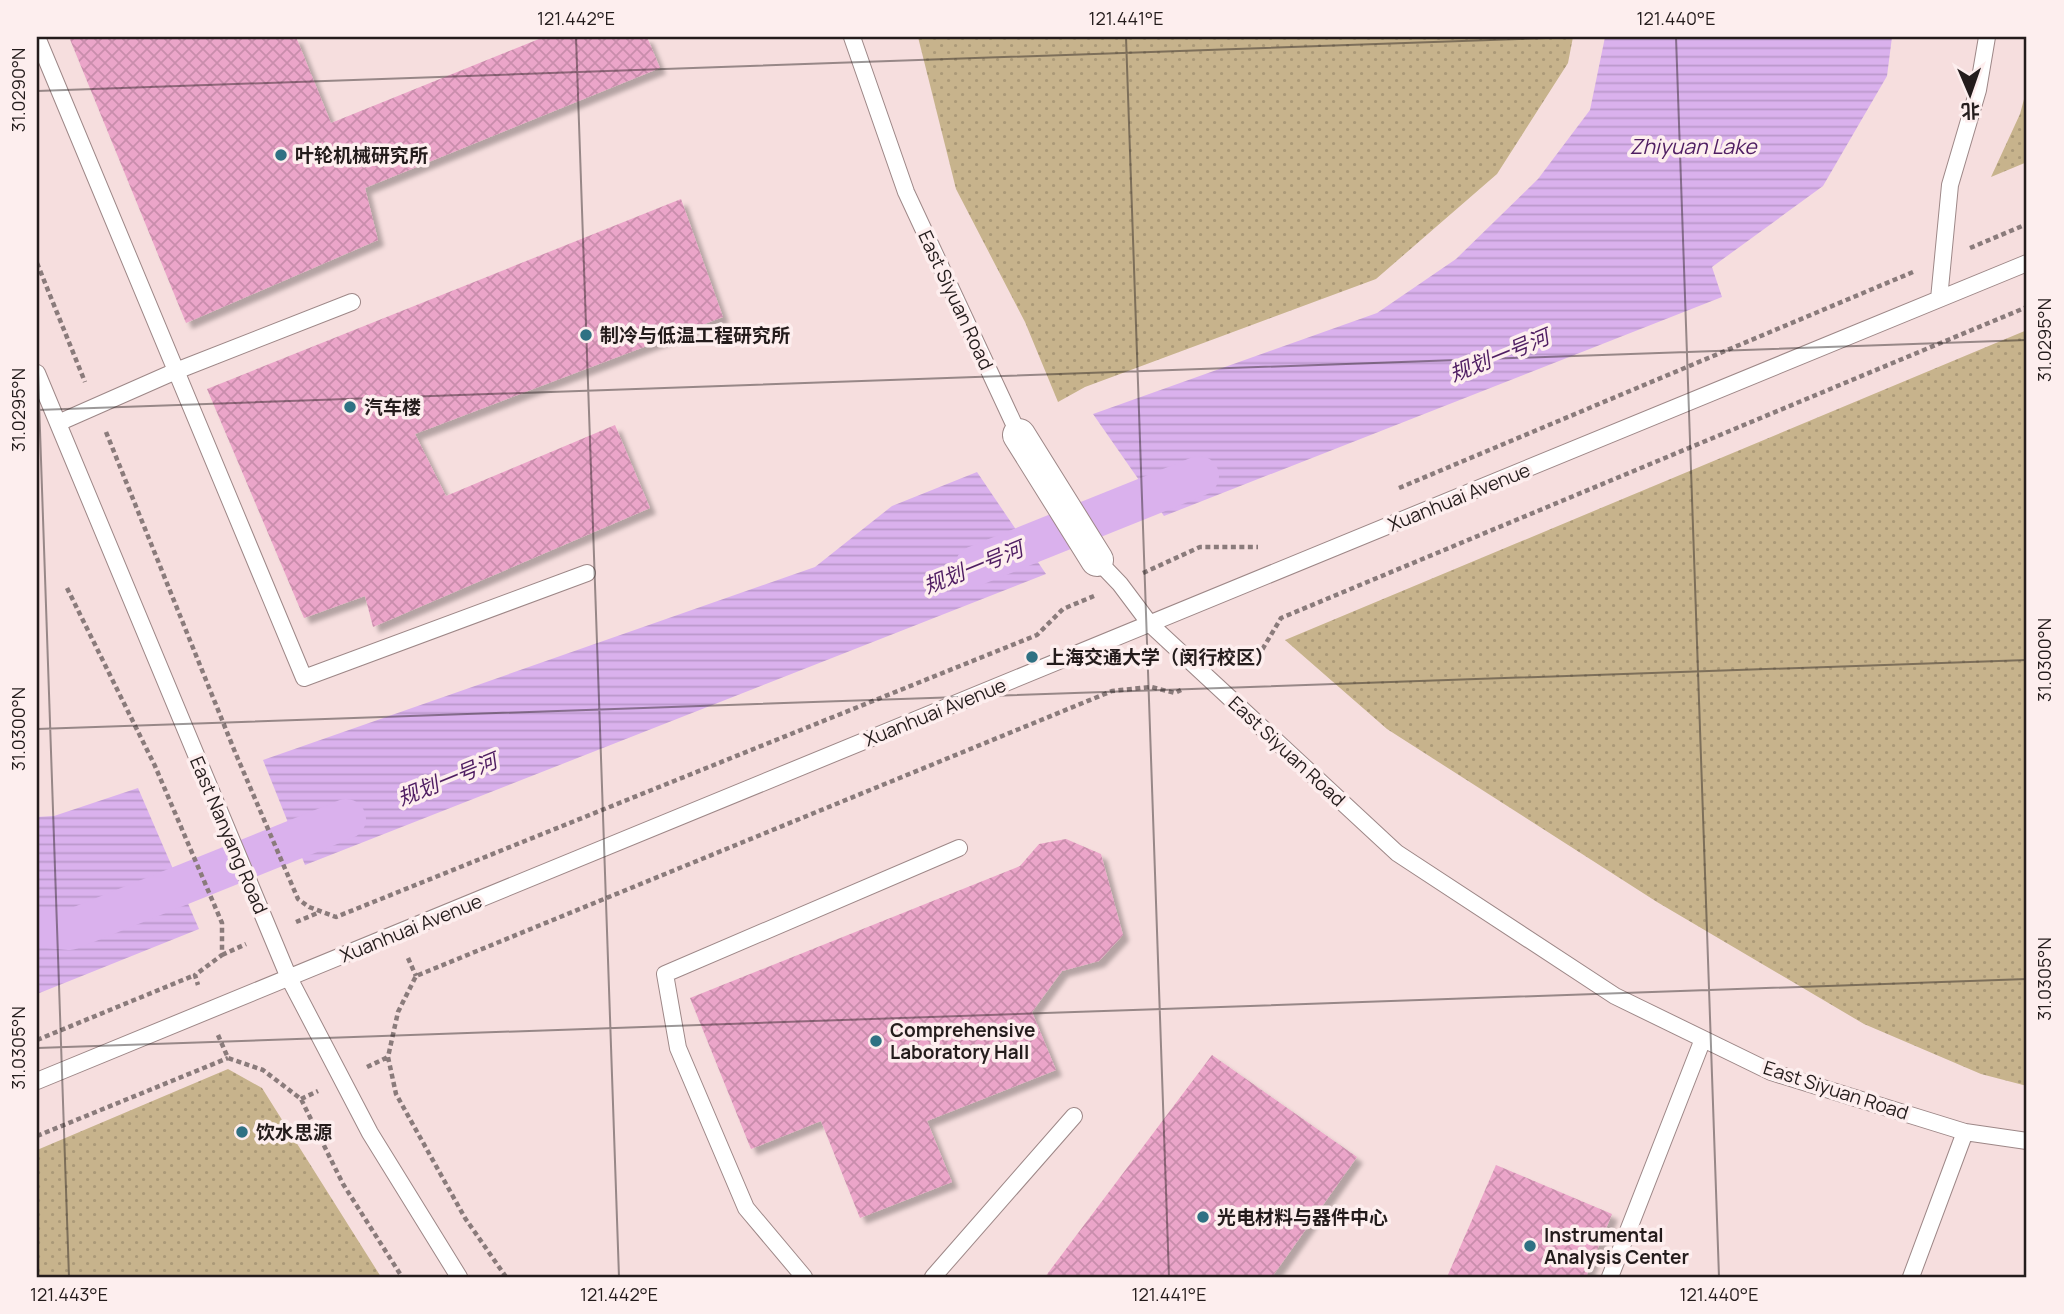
<svg xmlns="http://www.w3.org/2000/svg" width="2064" height="1314" viewBox="0 0 2064 1314" font-family="Manrope,'Noto Sans SC',sans-serif">
<style>
.grass{fill:url(#grass-dots)}
.water{fill:url(#water-rules)}
.lines{fill:none;stroke-linecap:round;stroke-linejoin:round}
.canal{stroke:#dab1ed;stroke-width:40}
.building{fill:url(#building-cross-hatch);filter:url(#shadow)}
.lane-casing{stroke:#9d8787;stroke-width:18}
.street-casing{stroke:#9d8787;stroke-width:34}
.path{stroke:#8a7b7b;stroke-width:4.5;stroke-dasharray:5 3.5;stroke-linecap:butt}
.lane{stroke:#fff;stroke-width:16}
.street{stroke:#fff;stroke-width:32}
.ticks{fill:none;stroke:#241c1c;stroke-width:2;stroke-opacity:0.45}
.poi-dot{fill:#2f7183;stroke:#fdeeee;stroke-width:2.5}
.labels{text-anchor:middle;dominant-baseline:central;stroke-width:7;stroke-linejoin:round;paint-order:stroke}
.poi-label{font-size:19px;font-weight:bold;fill:#241c1c;stroke:#fdeeee;text-anchor:start}
.street-label{font-size:19px;fill:#241c1c;stroke:#fdeeee}
.water-label{font-size:21px;font-style:italic;fill:#4f1d62;stroke:#fdeeee}
.neatline{fill:none;stroke:#241c1c;stroke-width:2.5}
.ticks-label{font-size:18px;text-anchor:middle;fill:#241c1c}
</style>
<defs>
<pattern id="grass-dots" width="8" height="8" patternUnits="userSpaceOnUse" patternTransform="scale(1.75)"><rect width="8" height="8" fill="#c7b38c"/><path d="M2 2h.1M6 6h.1" fill="none" stroke="#ab9978" stroke-width="1.8" stroke-linecap="round"/></pattern>
<pattern id="water-rules" width="6" height="5" patternUnits="userSpaceOnUse" patternTransform="scale(1.75)"><rect width="6" height="5" fill="#dab1ed"/><path d="M0 2.5h6" fill="none" stroke="#bb98cb"/></pattern>
<pattern id="building-cross-hatch" width="8" height="8" patternUnits="userSpaceOnUse" patternTransform="scale(1.75)"><rect width="8" height="8" fill="#eba5c9"/><path d="M0 0l8 8M0 8l8-8" fill="none" stroke="#c98dac"/></pattern>
<filter id="shadow"><feDropShadow dx="6" dy="6" stdDeviation="2" flood-color="#0004"/></filter>
</defs>
<rect width="100%" height="100%" fill="#f6dede"/>
<!-- grass -->
<path class="grass" d="M918 37H1573L1568 63 1497 174 1376 279 1085 387 1058 402 1025 322 956 189Z
M2027 88V162L1991 177 2020 114Z
M2027 330V1086L1981 1074 1864 1024 1657 902 1387 729 1285 640Z
M228 1069 262 1088 381 1277H37V1150Z"/>
<!-- water -->
<path class="water" d="M1605 37H1892L1887 76 1823 186 1712 267 1722 297 1164 516 1093 414 1377 313 1456 259 1538 179 1590 110Z
M977 472 1046 574 305 865 263 760 815 567 892 506Z
M138 788 199 929 37 994V817L54 816Z"/>
<g class="lines">
<!-- canal -->
<path class="canal" d="M975 566 1199 476
M37 927 70 930 346 819"/>
</g>
<!-- building -->
<path class="building" d="M69 37H296L331 123 544 37H647L660 68 365 188 378 240 186 323Z
M681 199 723 317 415 434 446 496 615 425 650 508 373 627 365 596 304 618 207 389Z
M1066 839 1101 854 1123 935 1099 961 1062 971 1032 1012 1056 1070 927 1121 952 1182 860 1218 821 1121 751 1149 690 998 1020 866 1039 844Z
M1212 1055 1357 1157 1272 1277H1045Z
M1496 1165 1612 1214 1586 1277H1447Z"/>
<g class="lines">
<defs>
<path id="lane" d="M37 37 304 678 587 573
M852 37 906 192 1019 435
M1939 299 1950 185 1978 90 1987 37
M37 373 289 978 370 1133 459 1277
M58 423 176 371 352 302
M1097 560 1120 584 1150 624 1397 853 1615 996 1771 1072 1965 1132 2027 1141
M37 1081 2027 263
M804 1277 746 1208 678 1048 665 974 959 848
M933 1277 1074 1116
M1610 1277 1703 1039
M1911 1277 1965 1132"/>
<path id="street" d="M1019 435 1097 560"/>
</defs>
<!-- lane casing -->
<use href="#lane" class="lane-casing"/>
<!-- street casing -->
<use href="#street" class="street-casing"/>
<!-- path -->
<path class="path" d="M1970 248 2027 224
M37 263 85 382
M106 432 235 752 298 899 309 907 336 917 1037 635 1063 609 1094 596
M1399 488 1913 272
M1143 573 1200 547H1258
M67 588 155 766 222 923V955L195 975 198 985
M1234 666 1259 655 1281 618 2027 307
M296 922 320 912
M222 955 246 944
M408 958 416 976
M218 1035 228 1058 263 1070 301 1099 343 1184 402 1277
M37 1040 195 975
M367 1067 388 1057
M301 1099 318 1091
M37 1136 228 1058
M506 1277 465 1218 396 1094 388 1057 398 1012 416 976 1112 691 1151 687 1175 693 1181 690"/>
<!-- lane -->
<use href="#lane" class="lane"/>
<!-- street -->
<use href="#street" class="street"/>
</g>
<!-- ticks -->
<path class="ticks" d="M576 37 619 1277M1126 37 1169 1277M1676 37 1719 1277M37 91 1576 37M37 343 69 1277M37 410 2027 340M37 729 2027 660M37 1048 2027 979"/>
<!-- markers -->
<g class="poi-dot">
<circle cx="281" cy="155" r="7"/>
<circle cx="586" cy="335" r="7"/>
<circle cx="350" cy="407" r="7"/>
<circle cx="1032" cy="657" r="7"/>
<circle cx="876" cy="1041" r="7"/>
<circle cx="242" cy="1132" r="7"/>
<circle cx="1203" cy="1217" r="7"/>
<circle cx="1530" cy="1246" r="7"/>
</g>
<g class="labels">
<!-- poi labels -->
<g class="poi-label">
<text x="295" y="155">叶轮机械研究所</text>
<text x="600" y="335">制冷与低温工程研究所</text>
<text x="364" y="407">汽车楼</text>
<text x="1046" y="657">上海交通大学（闵行校区）</text>
<text x="890" y="1030">Comprehensive<tspan x="890" dy="22">Laboratory Hall</tspan></text>
<text x="256" y="1132">饮水思源</text>
<text x="1217" y="1217">光电材料与器件中心</text>
<text x="1544" y="1235">Instrumental<tspan x="1544" dy="22">Analysis Center</tspan></text>
</g>
<!-- street labels -->
<g class="street-label">
<text transform="translate(956 300) rotate(65)">East Siyuan Road</text>
<text transform="translate(1459 497) rotate(-22)">Xuanhuai Avenue</text>
<text transform="translate(935 712) rotate(-22)">Xuanhuai Avenue</text>
<text transform="translate(1287 751) rotate(43)">East Siyuan Road</text>
<text transform="translate(229 835) rotate(67)">East Nanyang Road</text>
<text transform="translate(411 928) rotate(-22)">Xuanhuai Avenue</text>
<text transform="translate(1836 1090) rotate(18)">East Siyuan Road</text>
</g>
<!-- water labels -->
<g class="water-label">
<text x="1693" y="146">Zhiyuan Lake</text>
<text transform="translate(1499 355) rotate(-22)">规划一号河</text>
<text transform="translate(973 567) rotate(-22)">规划一号河</text>
<text transform="translate(447 779) rotate(-22)">规划一号河</text>
</g>
</g>
<!-- border -->
<rect width="2064" height="1314" fill="none" stroke="#fdeeee" stroke-width="77"/>
<!-- north arrow -->
<g transform="translate(1970 94) rotate(178)" stroke="#fdeeee" stroke-width="5" paint-order="stroke">
<path d="M0-5L12 26L0 18L-12 26Z" fill="#241c1c"/>
<text y="-10" font-size="19" font-weight="bold" text-anchor="middle" fill="#241c1c">北</text>
</g>
<rect x="38" y="38" width="1987" height="1238" class="neatline"/>
<g class="ticks-label">
<text x="576" y="25">121.442°E</text>
<text x="1126" y="25">121.441°E</text>
<text x="1676" y="25">121.440°E</text>
<text transform="translate(19 90) rotate(-90)" y="6">31.0290°N</text>
<text transform="translate(2045 340) rotate(-90)" y="6">31.0295°N</text>
<text transform="translate(19 410) rotate(-90)" y="6">31.0295°N</text>
<text transform="translate(2045 660) rotate(-90)" y="6">31.0300°N</text>
<text transform="translate(19 729) rotate(-90)" y="6">31.0300°N</text>
<text transform="translate(2045 979) rotate(-90)" y="6">31.0305°N</text>
<text transform="translate(19 1048) rotate(-90)" y="6">31.0305°N</text>
<text x="69" y="1301">121.443°E</text>
<text x="619" y="1301">121.442°E</text>
<text x="1169" y="1301">121.441°E</text>
<text x="1719" y="1301">121.440°E</text>
</g>
</svg>
